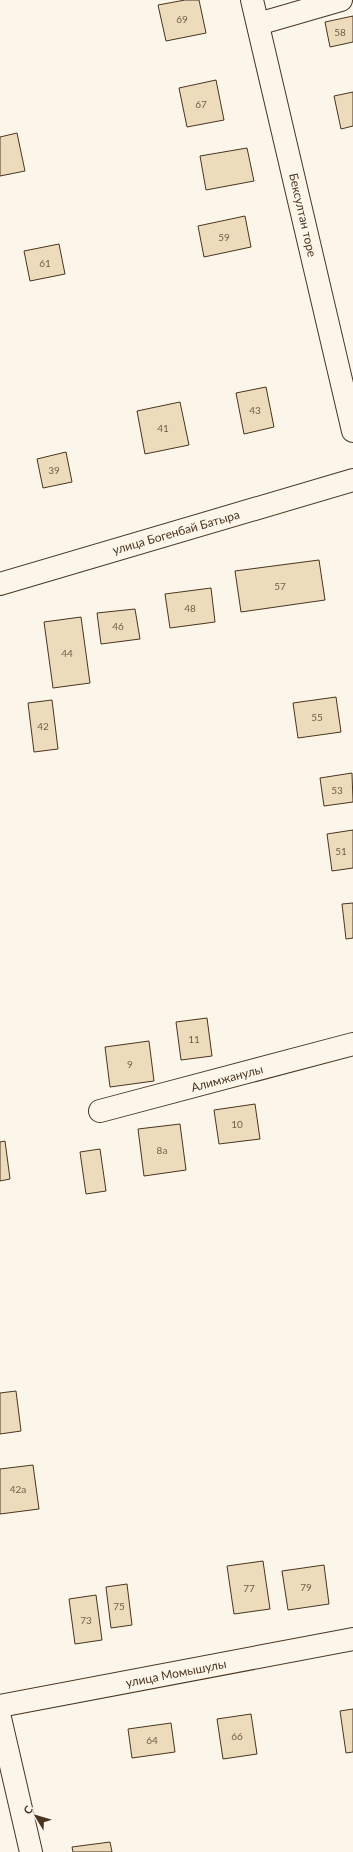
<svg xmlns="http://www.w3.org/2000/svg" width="353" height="1852" viewBox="0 0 353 1852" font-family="Lato,sans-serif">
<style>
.building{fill:#ecdcbc;stroke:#4a3520}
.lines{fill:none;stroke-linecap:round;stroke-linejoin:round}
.minor-casing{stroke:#4a3520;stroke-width:24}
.tertiary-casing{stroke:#4a3520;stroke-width:24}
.minor{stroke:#fbf6e9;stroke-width:22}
.tertiary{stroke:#fbf6e9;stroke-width:22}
.labels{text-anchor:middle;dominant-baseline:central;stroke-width:3;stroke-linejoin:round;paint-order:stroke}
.number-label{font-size:10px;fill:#725f47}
.street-label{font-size:12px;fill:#4a3520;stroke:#fbf6e9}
</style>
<rect width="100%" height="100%" fill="#fbf6e9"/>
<!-- building -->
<path class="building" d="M185 0H199L206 33 166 41 158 5Z
M353 16V42L330 47 325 22Z
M216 80 224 120 187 127 179 88Z
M353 92V126L341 129 334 96Z
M17 133 25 171 0 176V137Z
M247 148 254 181 206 190 200 156Z
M245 216 251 247 204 257 198 226Z
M59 244 65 274 30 281 24 251Z
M266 387 274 427 244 434 236 393Z
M180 402 189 445 145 454 137 411Z
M66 452 72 482 43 488 37 459Z
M319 560 325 600 241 612 235 571Z
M211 588 215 622 170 628 165 594Z
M135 609 140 639 101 644 97 613Z
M81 617 90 683 53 688 44 622Z
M336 697 341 732 298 738 293 703Z
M52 700 58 749 34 752 28 703Z
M352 773 353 802 324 806 320 778Z
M353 830V868L332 871 327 834Z
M353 903V938L346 939 342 904Z
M207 1018 212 1056 181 1060 176 1022Z
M149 1041 154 1081 110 1087 105 1047Z
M255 1104 260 1139 219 1144 214 1110Z
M180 1124 186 1170 144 1176 138 1129Z
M5 1141 10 1179 0 1181V1142Z
M100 1149 106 1191 86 1194 80 1152Z
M16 1391 21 1431 0 1434V1393Z
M33 1465 39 1509 0 1514V1469Z
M263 1561 270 1609 234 1614 227 1566Z
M324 1565 329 1604 288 1610 282 1571Z
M127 1584 132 1625 111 1628 106 1587Z
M96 1595 102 1640 75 1644 69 1599Z
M353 1709V1752L346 1753 340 1711Z
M251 1714 257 1754 223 1759 217 1719Z
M171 1723 175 1752 132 1758 128 1729Z
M110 1842 112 1852H73L72 1847Z"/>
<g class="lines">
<defs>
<path id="minor" d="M252 0 353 431
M258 24 341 0
M100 1111 353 1044
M0 1706 353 1639"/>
<path id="tertiary" d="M0 584 353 480
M0 1718 31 1852"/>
</defs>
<!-- minor casing -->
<use href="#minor" class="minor-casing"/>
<!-- tertiary casing -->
<use href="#tertiary" class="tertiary-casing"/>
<!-- minor -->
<use href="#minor" class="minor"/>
<!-- tertiary -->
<use href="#tertiary" class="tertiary"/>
</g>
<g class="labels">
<!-- number labels -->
<g class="number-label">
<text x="182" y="19">69</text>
<text x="340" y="32">58</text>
<text x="201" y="104">67</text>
<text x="224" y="237">59</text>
<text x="45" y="263">61</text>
<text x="255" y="410">43</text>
<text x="163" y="428">41</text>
<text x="54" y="470">39</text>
<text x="280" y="586">57</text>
<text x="190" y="608">48</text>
<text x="118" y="626">46</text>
<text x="67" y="653">44</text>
<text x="317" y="717">55</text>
<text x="43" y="726">42</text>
<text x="337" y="790">53</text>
<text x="341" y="851">51</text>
<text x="194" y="1039">11</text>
<text x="130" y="1064">9</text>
<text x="237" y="1124">10</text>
<text x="162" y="1150">8а</text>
<text x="18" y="1489">42а</text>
<text x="306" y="1587">79</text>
<text x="249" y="1588">77</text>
<text x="119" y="1606">75</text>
<text x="86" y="1620">73</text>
<text x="237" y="1736">66</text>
<text x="152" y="1740">64</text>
</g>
<!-- street labels -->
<g class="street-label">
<text transform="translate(303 215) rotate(77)">Бексултан торе</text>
<text transform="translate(176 532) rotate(-16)">улица Богенбай Батыра</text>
<text transform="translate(227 1078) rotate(-15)">Алимжанулы</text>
<text transform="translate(176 1673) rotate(-11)">улица Момышулы</text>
</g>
</g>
<!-- north arrow -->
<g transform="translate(36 1816) rotate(308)" stroke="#fbf6e9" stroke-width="3" paint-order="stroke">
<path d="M0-3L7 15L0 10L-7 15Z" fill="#4a3520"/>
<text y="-6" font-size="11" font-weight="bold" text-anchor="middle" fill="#4a3520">С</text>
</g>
</svg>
